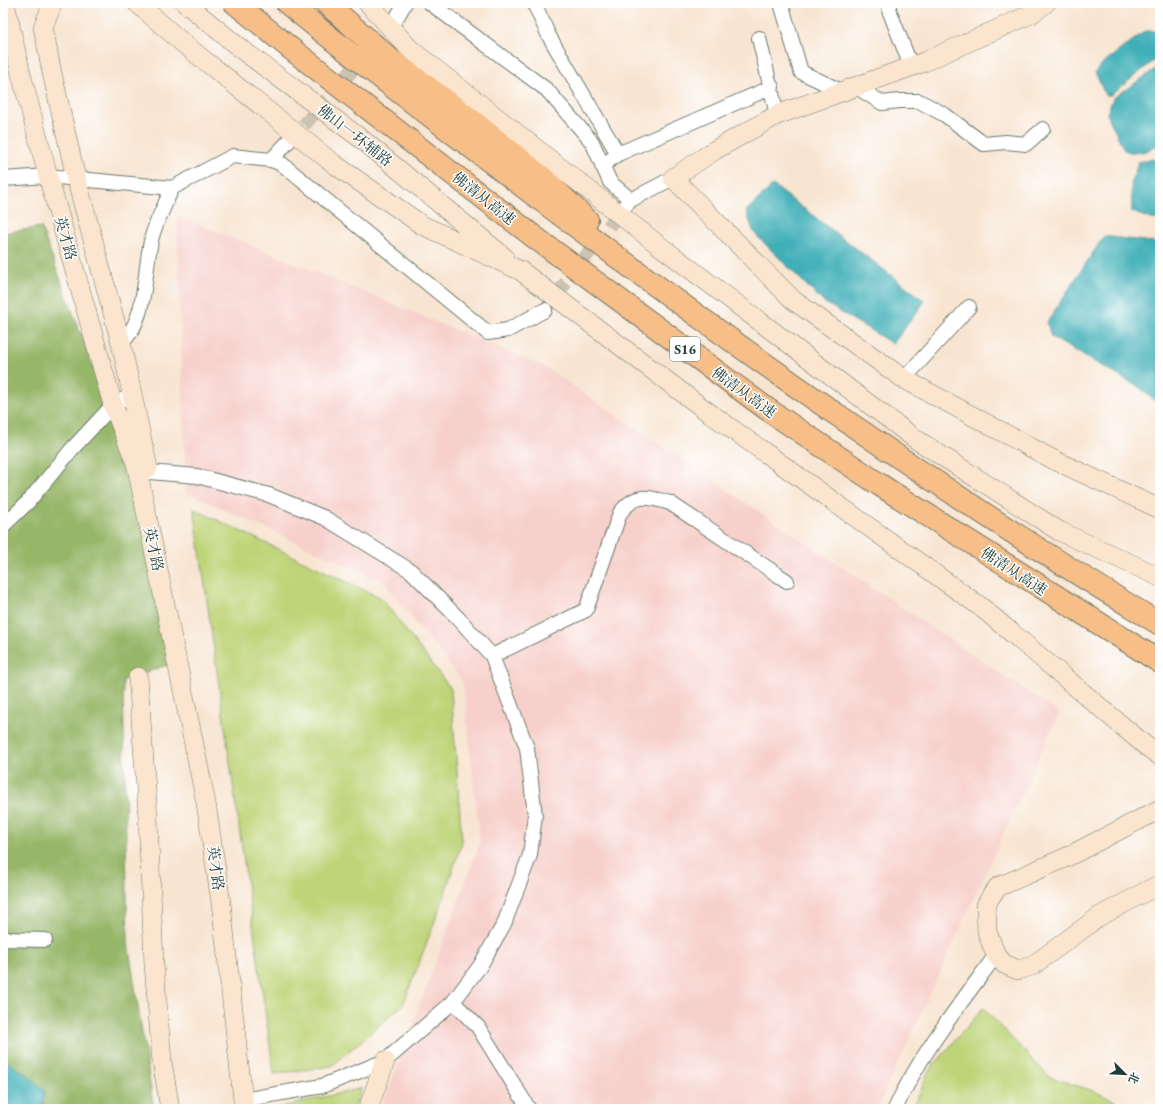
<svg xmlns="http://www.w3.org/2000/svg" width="1163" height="1112" viewBox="0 0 1163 1112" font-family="'EB Garamond','Noto Serif SC',serif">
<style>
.built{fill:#f7d0cb}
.green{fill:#bed478;stroke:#6e8856}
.forest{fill:#96b668;stroke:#5a7a4e}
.water{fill:#3fafb7;stroke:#2f7676}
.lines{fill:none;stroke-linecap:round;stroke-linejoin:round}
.street-tunnel{stroke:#cdc3b2;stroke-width:14;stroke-dasharray:14 7;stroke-linecap:butt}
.street-casing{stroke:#6b786b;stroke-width:16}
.secondary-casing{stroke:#6b786b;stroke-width:20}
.highway-casing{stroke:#6b786b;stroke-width:24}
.street{stroke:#fff;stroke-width:14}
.secondary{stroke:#fce5cf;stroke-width:19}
.highway{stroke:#f7be88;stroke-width:22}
.labels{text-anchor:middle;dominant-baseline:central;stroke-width:3;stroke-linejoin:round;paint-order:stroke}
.shield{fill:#fff;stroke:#627771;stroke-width:1}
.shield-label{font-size:14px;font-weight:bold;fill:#1f3d34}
.street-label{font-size:15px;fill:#1f3d34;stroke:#fff}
</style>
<rect width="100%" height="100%" fill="#fff"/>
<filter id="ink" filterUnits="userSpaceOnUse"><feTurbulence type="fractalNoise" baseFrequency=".025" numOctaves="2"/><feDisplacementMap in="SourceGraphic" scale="8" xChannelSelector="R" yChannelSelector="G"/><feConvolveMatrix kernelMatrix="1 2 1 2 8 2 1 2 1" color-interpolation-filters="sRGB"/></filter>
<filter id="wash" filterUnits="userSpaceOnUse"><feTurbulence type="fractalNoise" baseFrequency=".012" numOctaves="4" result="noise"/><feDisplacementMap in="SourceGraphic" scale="16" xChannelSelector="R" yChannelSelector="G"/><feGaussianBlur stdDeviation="0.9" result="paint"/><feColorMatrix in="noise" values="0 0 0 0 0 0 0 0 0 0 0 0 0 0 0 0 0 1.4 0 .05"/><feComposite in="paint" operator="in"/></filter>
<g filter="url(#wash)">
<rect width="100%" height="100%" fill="#f8e5d1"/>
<!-- built -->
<path class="built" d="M177 215 543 366 1059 713 877 1109H381L480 843 463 682 384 582 186 492Z"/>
<!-- green -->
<path class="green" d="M194 509 381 598 451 689 462 842 439 910 403 1005 332 1066 274 1074Z
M983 1008 1049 1077 1094 1091 1117 1102 1119 1109H913L928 1072Z
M362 1088 354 1109H274Z"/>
<!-- forest -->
<path class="forest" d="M41 227 133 475 173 663 123 680 128 942 154 1109H3V233Z"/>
<!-- water -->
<path class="water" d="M1145 31H1157L1160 35V56L1111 95H1105L1095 72 1103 63Z
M1160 66V144C1146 151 1139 156 1124 150L1107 114 1113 98Z
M1153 159 1160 166V220L1151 219 1132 212 1131 185 1138 162Z
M773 185 925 301 893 344 822 301 754 233 746 211Z
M1104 236 1160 243 1159 405 1140 388 1051 337 1047 322Z
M3 1059 29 1076 45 1091 42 1109H3Z"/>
</g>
<g filter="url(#ink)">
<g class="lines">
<!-- street-tunnel -->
<path class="street-tunnel" d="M290 141 393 24
M545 310 622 209"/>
<defs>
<path id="street" d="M430 3 547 90 592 142 610 182 631 200
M534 3 549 36 618 154 602 166
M781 3 801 72 841 91
M889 3V10L911 66
M393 24 405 3
M759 38 777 115
M855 86 882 103 899 101H919L945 115 984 144 1006 142 1026 144 1043 129
M618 154 772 87
M271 160 288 142
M3 179 48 176 172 188 233 156 271 160 282 164 488 333 508 330 545 310
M625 206 631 200 673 178
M121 343C149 320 143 266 153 233 158 218 166 203 172 188
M904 379 969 307
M149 472 197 476 269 495 325 518 411 571 459 619 492 656 527 748 535 815 530 855 504 924 480 966 453 1002 385 1061 322 1086 243 1100
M3 526 28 502 72 449 113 405 132 395
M492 656 586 610 620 513C635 493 647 496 670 503L787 581
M3 939 45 940
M453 1002 478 1027 529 1109
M895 1109C920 1054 960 1004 996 955"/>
<path id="secondary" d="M5 3 20 70 48 176 113 405 136 463 206 803 221 903 244 1109
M53 3 43 27 52 73 76 178 121 343 148 468
M137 3 184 44 334 164 422 225 521 271 704 409 981 607 1146 746 1160 756
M185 3 241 49 364 141 504 257
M368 3 410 49 652 240 914 438 1059 531 1160 577
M1046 3 1031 14 924 62 777 115 715 150 673 178 793 300 904 379 1054 460 1160 509
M138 677 148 817 154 965 162 1061 170 1109
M1160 809 1067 857 998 887 991 896 986 905 987 932 996 955 1004 964 1018 970 1032 966 1100 916 1160 884
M368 1109 385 1061"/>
<path id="highway" d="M235 3 290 48 533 236 767 409 880 485 1160 662
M287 3C365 67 445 127 525 188 730 343 940 492 1160 624
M326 3 390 59 465 115 543 178 587 220"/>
</defs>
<!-- street casing -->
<use href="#street" class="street-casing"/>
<!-- secondary casing -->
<use href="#secondary" class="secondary-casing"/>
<!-- highway casing -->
<use href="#highway" class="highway-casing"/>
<!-- street -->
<use href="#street" class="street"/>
<!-- secondary -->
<use href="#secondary" class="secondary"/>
<!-- highway -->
<use href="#highway" class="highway"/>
</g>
</g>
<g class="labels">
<!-- shield labels -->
<rect class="shield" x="670" y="337" width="30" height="24" rx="3"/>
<g class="shield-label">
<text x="685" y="349">S16</text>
</g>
<!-- street labels -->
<g class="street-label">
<text transform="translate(355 135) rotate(38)">佛山一环辅路</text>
<text transform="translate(484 198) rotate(38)">佛清从高速</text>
<text transform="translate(66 238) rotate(74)">英才路</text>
<text transform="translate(744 392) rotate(36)">佛清从高速</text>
<text transform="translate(154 549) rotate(78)">英才路</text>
<text transform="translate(1014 571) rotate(33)">佛清从高速</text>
<text transform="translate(216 868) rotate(82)">英才路</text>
</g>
</g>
<!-- margin -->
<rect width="1163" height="1112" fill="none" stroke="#fff" stroke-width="16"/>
<!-- north arrow -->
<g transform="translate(1125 1074) rotate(114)" stroke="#ffffff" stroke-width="3" paint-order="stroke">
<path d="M0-3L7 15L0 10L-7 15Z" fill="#1f3d34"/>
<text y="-6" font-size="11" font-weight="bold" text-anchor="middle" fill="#1f3d34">北</text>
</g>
</svg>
